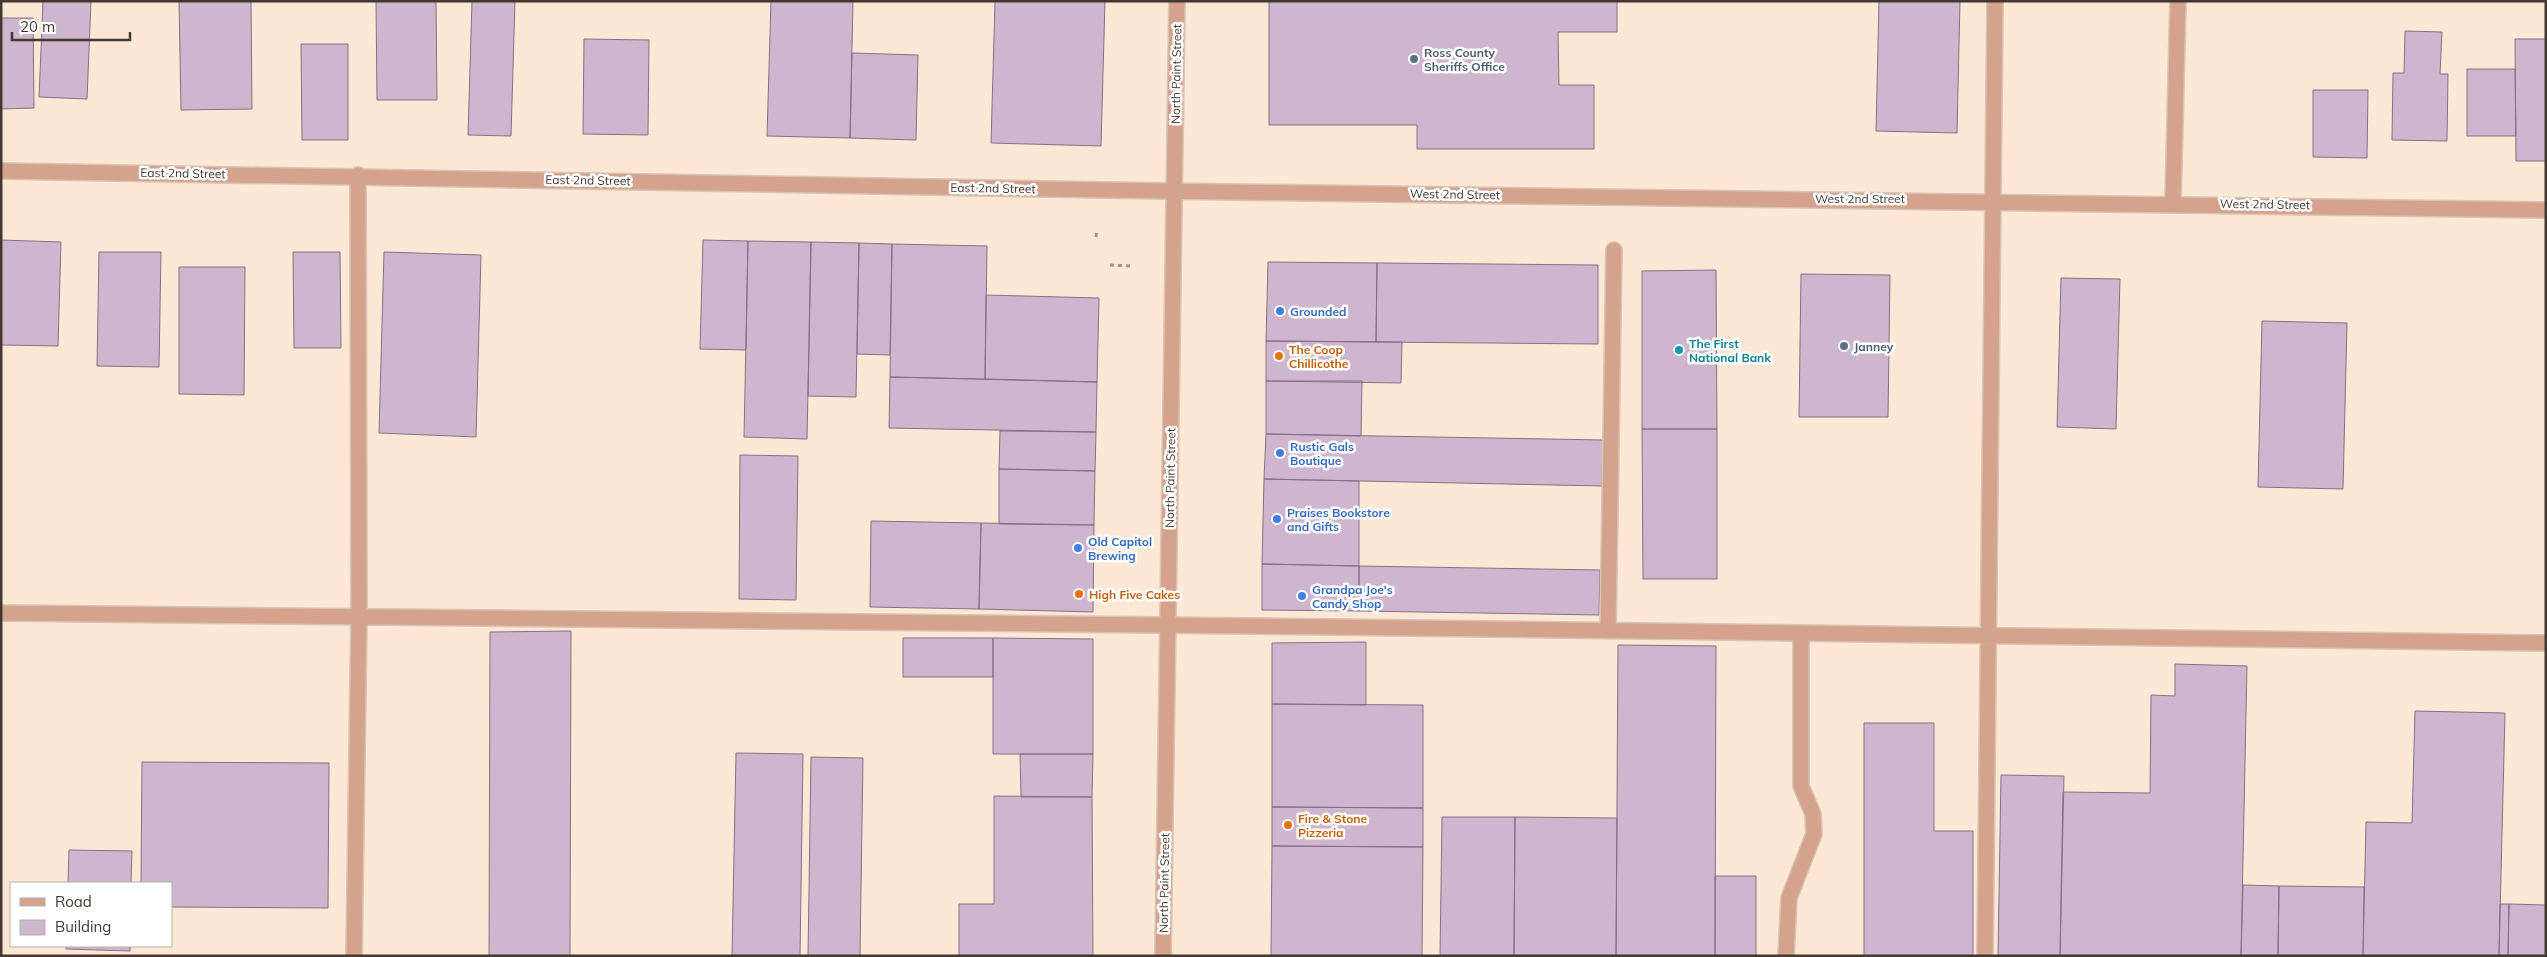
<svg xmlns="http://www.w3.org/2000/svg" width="2547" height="957" viewBox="0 0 2547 957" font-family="Mulish,sans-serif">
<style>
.building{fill:#ceb6ce;stroke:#867086}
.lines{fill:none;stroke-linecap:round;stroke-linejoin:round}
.lane-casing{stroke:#d8c5b5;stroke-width:18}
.street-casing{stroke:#d8c5b5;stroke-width:18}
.path{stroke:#a59587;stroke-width:3;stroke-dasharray:4 4;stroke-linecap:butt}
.lane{stroke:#d5a38d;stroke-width:15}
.street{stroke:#d5a38d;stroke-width:15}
.service-dot{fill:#5c6f8a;stroke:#fff;stroke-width:2}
.shop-dot{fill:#3f7fe0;stroke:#fff;stroke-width:2}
.culture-dot{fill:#0f9aa8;stroke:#fff;stroke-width:2}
.food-dot{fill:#e8710a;stroke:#fff;stroke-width:2}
.labels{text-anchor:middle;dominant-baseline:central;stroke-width:5;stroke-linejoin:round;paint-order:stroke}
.service-label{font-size:12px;font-weight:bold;fill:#4e5e75;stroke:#fff;text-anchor:start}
.street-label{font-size:12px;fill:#433930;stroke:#fff}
.shop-label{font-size:12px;font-weight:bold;fill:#366cbe;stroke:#fff;text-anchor:start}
.culture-label{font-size:12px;font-weight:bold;fill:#0d838f;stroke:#fff;text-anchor:start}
.food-label{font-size:12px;font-weight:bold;fill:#c56008;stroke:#fff;text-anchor:start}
</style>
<rect width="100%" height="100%" fill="#fde8d6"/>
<!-- building -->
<path class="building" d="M43 1H91L87 99 39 97Z
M179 1H251L252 109 181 110Z
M376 1H436L437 100H377Z
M472 1H515L511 136 468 135Z
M771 1H853L850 138 767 136Z
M995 1H1105L1101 146 991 143Z
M1269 1H1617V32H1558L1559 85H1594V149H1417V125H1269Z
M1879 1H1960L1957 133 1876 131Z
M1 18H33L34 108 1 109Z
M2405 31 2442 32 2440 74H2448L2447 141 2392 140 2393 73H2404Z
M584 39 649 40 648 135 583 134Z
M2515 39H2546V161H2516Z
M301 44H348V140H302Z
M852 53 918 55 916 140 850 138Z
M2467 69H2515L2516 136H2467Z
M2313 90H2368L2367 158 2313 157Z
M1 240 61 242 58 346 1 345Z
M703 240 748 241 746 350 700 349Z
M748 241 811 242 807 439 744 437Z
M811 242 859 243 856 397 808 396Z
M859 243 892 244 890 355 857 354Z
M892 244 987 246 985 379 890 377Z
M99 252H161L159 367 97 366Z
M293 252H340L341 348H294Z
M384 252 481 255 476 437 379 433Z
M1268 262 1377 263 1376 342 1266 341Z
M1377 263 1598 265V344L1376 342Z
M179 267H245L244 395 179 394Z
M1716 270 1717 429H1642V271Z
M1801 274 1890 275 1888 417H1799Z
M2061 278 2120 279 2116 429 2057 427Z
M986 295 1099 298 1097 382 985 379Z
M2262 321 2347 323 2343 489 2258 487Z
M1266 341 1402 342 1401 383 1266 381Z
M890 377 1097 382 1096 432 889 428Z
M1266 381H1362L1361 436 1266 434Z
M1642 429H1717V579H1643Z
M1000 431 1096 432 1095 471 999 469Z
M1266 434 1603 440 1602 486 1264 479Z
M740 455 798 456 796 600 739 599Z
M999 469 1095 471 1094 525 999 524Z
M1264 479 1359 481V566L1262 564Z
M871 521 981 523 979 609 870 607Z
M981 523 1094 525 1093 612 979 609Z
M1262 564 1359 566V611L1262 610Z
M1359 566 1600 570 1599 615 1359 611Z
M571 631 570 956H489L490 632Z
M903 638H993V677H903Z
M993 638 1093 639V754H993Z
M1366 642V705L1272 704V643Z
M1618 645 1716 646 1715 956H1616Z
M2175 664 2247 666 2241 956H2060L2063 792 2150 793 2151 695 2175 696Z
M1272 704 1423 705V808L1272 807Z
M2415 711 2505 713 2499 956H2363L2366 822 2412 823Z
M1864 723H1934V831H1973V956H1864Z
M736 753 803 754 800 956H732Z
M1020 754H1093L1092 797H1021Z
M811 757 863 758 860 956H808Z
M142 762 329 763 328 908 171 907V883H141Z
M2001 775 2064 776 2060 956H1998Z
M994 796 1092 797 1093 956H959V904H994Z
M1272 807 1423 808V847L1272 846Z
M1442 817H1515L1514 956H1440Z
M1515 817 1617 818 1616 956H1514Z
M1272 846 1423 847 1422 956H1271Z
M69 850 132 851 131 883H68Z
M1715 876H1756V956H1715Z
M2243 885 2279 886 2278 956H2241Z
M2279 886 2364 887 2363 956H2278Z
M2500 904H2509L2508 956H2499Z
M2509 904 2546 905V956H2508Z
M66 946H130V951L66 949Z"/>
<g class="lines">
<defs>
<path id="lane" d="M2173 201 2178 1
M1 613C849 617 1698 634 2546 643
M1608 631 1614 250
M354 956 359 616 358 175
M1786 956 1789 898 1814 834 1813 814 1801 786V634
M1985 956 1995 1"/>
<path id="street" d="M1 171C389 176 777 186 1165 191 1625 198 2085 200 2546 210
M1163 956 1177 1"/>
</defs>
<!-- lane casing -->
<use href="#lane" class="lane-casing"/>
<!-- street casing -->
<use href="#street" class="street-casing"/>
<!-- path -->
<path class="path" d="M1096 237 1097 230
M1110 265 1131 266"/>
<!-- lane -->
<use href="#lane" class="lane"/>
<!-- street -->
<use href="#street" class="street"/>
</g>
<!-- markers -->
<g class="service-dot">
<circle cx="1414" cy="59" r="5"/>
<circle cx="1844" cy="346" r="5"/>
</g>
<g class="shop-dot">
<circle cx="1280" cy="311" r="5"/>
<circle cx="1280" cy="453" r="5"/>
<circle cx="1277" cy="519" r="5"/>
<circle cx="1078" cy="548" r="5"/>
<circle cx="1302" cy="596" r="5"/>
</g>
<circle class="culture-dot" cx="1679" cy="350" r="5"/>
<g class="food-dot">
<circle cx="1279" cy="356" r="5"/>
<circle cx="1079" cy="594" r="5"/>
<circle cx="1288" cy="825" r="5"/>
</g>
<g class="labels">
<!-- service labels -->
<g class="service-label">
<text x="1424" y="52">Ross County<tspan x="1424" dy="14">Sheriffs Office</tspan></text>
<text x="1854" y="346">Janney</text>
</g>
<!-- street labels -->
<g class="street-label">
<text transform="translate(1176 74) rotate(-89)">North Paint Street</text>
<text transform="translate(183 173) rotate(1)">East 2nd Street</text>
<text transform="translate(588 180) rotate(1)">East 2nd Street</text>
<text transform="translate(993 188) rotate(1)">East 2nd Street</text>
<text transform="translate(1455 194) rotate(1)">West 2nd Street</text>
<text x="1860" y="198">West 2nd Street</text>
<text transform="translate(2265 204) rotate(1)">West 2nd Street</text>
<text transform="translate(1170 478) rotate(-89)">North Paint Street</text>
<text transform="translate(1164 883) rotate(-89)">North Paint Street</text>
</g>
<!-- shop labels -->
<g class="shop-label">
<text x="1290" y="311">Grounded</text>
<text x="1290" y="446">Rustic Gals<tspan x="1290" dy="14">Boutique</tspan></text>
<text x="1287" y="512">Praises Bookstore<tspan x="1287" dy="14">and Gifts</tspan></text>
<text x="1088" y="541">Old Capitol<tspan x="1088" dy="14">Brewing</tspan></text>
<text x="1312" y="589">Grandpa Joe's<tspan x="1312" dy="14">Candy Shop</tspan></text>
</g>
<!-- culture labels -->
<g class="culture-label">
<text x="1689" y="343">The First<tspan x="1689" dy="14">National Bank</tspan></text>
</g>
<!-- food labels -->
<g class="food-label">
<text x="1289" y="349">The Coop<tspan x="1289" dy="14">Chillicothe</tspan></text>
<text x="1089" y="594">High Five Cakes</text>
<text x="1298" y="818">Fire &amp; Stone<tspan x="1298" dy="14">Pizzeria</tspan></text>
</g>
</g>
<!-- border -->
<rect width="2547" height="957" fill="none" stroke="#433930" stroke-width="5"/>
<!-- legend -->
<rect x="10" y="882" width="162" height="65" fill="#ffffff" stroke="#b4b0ac"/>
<rect x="20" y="898" width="25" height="8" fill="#d5a38d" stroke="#b4b0ac"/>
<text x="55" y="907" font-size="15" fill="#433930">Road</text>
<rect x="20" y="920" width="25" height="15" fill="#ceb6ce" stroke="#b4b0ac"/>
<text x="55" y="932" font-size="15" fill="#433930">Building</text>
<!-- scale -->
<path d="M12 32v8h118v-8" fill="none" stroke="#433930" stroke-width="2.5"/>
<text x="20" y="32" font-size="15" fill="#433930" stroke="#ffffff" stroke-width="4" paint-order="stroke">20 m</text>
</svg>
